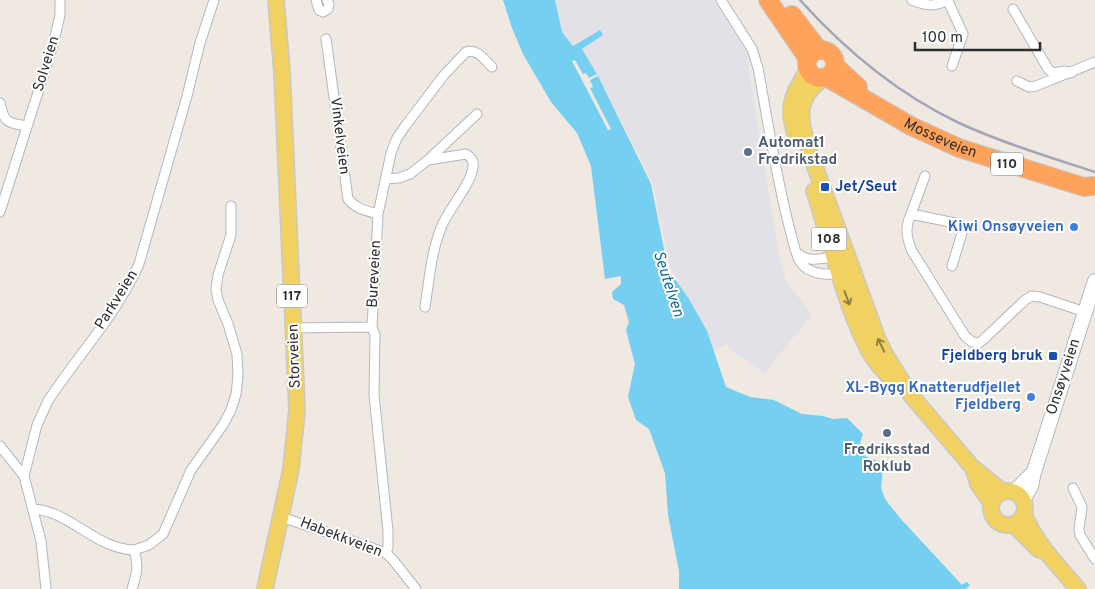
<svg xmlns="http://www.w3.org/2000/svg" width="1095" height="589" viewBox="0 0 1095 589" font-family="Overpass,sans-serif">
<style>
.industrial{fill:#e3e1e8}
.water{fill:#75cff0}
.pier{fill:#efe9e1}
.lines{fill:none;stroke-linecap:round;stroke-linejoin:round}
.street-casing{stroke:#b4b7c1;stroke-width:11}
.secondary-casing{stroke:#b4b7c1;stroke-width:16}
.primary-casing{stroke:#c9c9c9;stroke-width:18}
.highway-casing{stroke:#c9c9c9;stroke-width:20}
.street{stroke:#fff;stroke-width:9}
.secondary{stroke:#fff;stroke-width:14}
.primary{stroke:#f2d163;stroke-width:15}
.highway{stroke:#ffa35c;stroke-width:18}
.rail{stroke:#a3a6b8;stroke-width:2.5}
.oneway{stroke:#908048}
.service-dot{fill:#5c6f8a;stroke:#fff;stroke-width:2}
.transit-dot{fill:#1a4fb4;stroke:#fff;stroke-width:2}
.shop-dot{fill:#3f7fe0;stroke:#fff;stroke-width:2}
.labels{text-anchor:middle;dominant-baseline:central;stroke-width:4;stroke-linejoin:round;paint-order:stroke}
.shield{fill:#fff;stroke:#6d6d6d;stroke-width:1}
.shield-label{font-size:14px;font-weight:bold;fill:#2e2e2e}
.street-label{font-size:15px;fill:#2e2e2e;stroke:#fff}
.service-label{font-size:15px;font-weight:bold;fill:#4e5e75;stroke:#fff;text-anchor:start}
.transit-label{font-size:15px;font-weight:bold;fill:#164399;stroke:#fff;text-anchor:start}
.shop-label{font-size:15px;font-weight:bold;fill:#366cbe;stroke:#fff;text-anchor:end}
.water-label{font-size:16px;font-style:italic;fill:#0d6fa3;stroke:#fff}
</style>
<rect width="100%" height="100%" fill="#efe9e1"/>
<!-- industrial -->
<path class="industrial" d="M556 0H714L746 51 779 256 786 281 812 315 764 373 734 353 727 344 713 350 707 331 670 268 652 181 598 76 582 49 603 35 599 30 573 46 562 32Z"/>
<!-- water -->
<path class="water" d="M503 0H555L562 32 573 46 600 30 603 35 582 49 598 76 651 184 668 269 689 299 707 331 726 387 750 397 774 400 802 414 823 416 833 419 847 418 863 434C855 454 862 456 881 462L883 468 881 488 885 499 900 518 962 585 967 582 970 585 966 589H679V571L668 515 665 473 649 429 636 420 628 397 635 364 626 330 629 322 624 305 613 299 612 292 621 284V276L605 279 591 166 577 133 551 102 523 54 512 28Z"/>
<!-- pier -->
<path class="pier" d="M575 60 583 74 586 73 589 78 597 74 598 76 590 80 593 87 590 88 611 129 608 130 572 61Z"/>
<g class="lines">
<defs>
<path id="street" d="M316 0 319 10 323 12 328 9 329 4 327 0
M721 0 752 49 758 68C768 122 776 177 790 230 793 240 795 255 801 263 809 274 826 275 839 274L841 272
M912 0C926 6 935 7 948 0
M948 1 963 34 952 66
M1013 9 1048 69 1053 73 1065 71 1071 73
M326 39 348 199C356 209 367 211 378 214
M1017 81 1029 87 1036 86 1095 62
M0 103C4 123 8 123 27 126
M428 160 477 114
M387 179 399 178 410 174 428 160 466 154C471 157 474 161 473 167 471 185 448 209 441 228 431 253 429 281 425 307
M0 212 53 45 60 15V0
M911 214 925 176
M797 253C813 265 820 256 837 258
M952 266 962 233V227L955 223 911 214C905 227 906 237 912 251L965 336 972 342 979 343 984 339 1025 300 1032 296 1040 297 1085 312
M294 328 372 327
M0 446 24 476
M1073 488 1082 507 1079 529 1080 535 1095 559
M34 509C71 512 96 549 134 550 139 566 137 573 132 589
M281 517 338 536 386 553 393 560 416 589
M134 550 149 545 163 534 191 470 223 425 231 410 236 394 238 376 237 354 228 324 218 300 216 289 218 275 231 235V206
M386 553 388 547V531L374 395 375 335 372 327 378 214 391 153 397 138 406 125 444 75 466 52C477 48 485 60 492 67
M46 589 41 541 24 476 37 425 48 401C78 355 117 314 139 264L187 96 200 43 214 0"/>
<path id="secondary" d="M1014 492 1034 472
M1023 500 1031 486 1034 472 1095 281"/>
<path id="primary" d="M823 78C793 101 800 121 810 153L877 337 885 354 910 394 972 467 1003 492
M795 133C786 106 793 93 808 70
M814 191C831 242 842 296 866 345 872 359 884 371 894 382
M973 468 978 484 992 504
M991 508a17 17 0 1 1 34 0a17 17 0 1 1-34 0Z
M1024 514C1035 542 1058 566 1078 589
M1013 524 1039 550
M265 589 291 469 297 410 282 72 276 0"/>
<g id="highway">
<path d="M768 0 808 59"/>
<path d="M792 15 819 50"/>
<circle cx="821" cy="64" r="14"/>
<path d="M835 66 858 87"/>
<path id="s1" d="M826 77 911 126 959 148 1084 187 1092 186"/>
</g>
</defs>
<!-- street casing -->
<use href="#street" class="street-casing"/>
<!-- secondary casing -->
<use href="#secondary" class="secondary-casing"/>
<!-- primary casing -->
<use href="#primary" class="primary-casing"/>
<!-- highway casing -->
<use href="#highway" class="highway-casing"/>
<!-- street -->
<use href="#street" class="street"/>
<!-- secondary -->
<use href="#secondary" class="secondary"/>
<!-- primary -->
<use href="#primary" class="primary"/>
<!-- highway -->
<use href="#highway" class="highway"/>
<!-- rail -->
<path class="rail" d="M800 0C845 50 898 94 959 123 1003 143 1049 157 1095 172"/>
</g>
<!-- one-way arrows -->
<defs><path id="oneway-shaft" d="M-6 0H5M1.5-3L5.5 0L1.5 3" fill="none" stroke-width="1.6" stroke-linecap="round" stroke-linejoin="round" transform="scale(1.25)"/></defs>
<g class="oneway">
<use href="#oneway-shaft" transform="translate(847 298) rotate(70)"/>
<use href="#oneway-shaft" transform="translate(881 345) rotate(-116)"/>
</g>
<!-- markers -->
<g class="service-dot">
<circle cx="748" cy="152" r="5"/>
<circle cx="887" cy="433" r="5"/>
</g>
<g class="transit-dot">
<rect x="820" y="182" width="10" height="10" rx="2.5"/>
<rect x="1048" y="351" width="10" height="10" rx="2.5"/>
</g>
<g class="shop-dot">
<circle cx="1074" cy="227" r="5"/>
<circle cx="1031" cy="397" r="5"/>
</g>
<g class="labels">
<!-- shield labels -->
<g class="shield">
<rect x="991" y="152.5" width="32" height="23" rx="4"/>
<rect x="811.5" y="227.5" width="35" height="23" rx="4"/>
<rect x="277" y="284.5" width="30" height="23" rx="4"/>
</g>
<g class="shield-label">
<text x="1007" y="164">110</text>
<text x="829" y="239">108</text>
<text x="292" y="296">117</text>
</g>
<!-- street labels -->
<g class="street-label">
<text transform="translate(47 64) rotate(-73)">Solveien</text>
<text transform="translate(339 136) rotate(83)">Vinkelveien</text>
<text stroke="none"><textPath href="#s1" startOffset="130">Mosseveien</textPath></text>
<text transform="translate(375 274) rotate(-87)">Bureveien</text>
<text transform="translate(117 300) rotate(-58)">Parkveien</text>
<text transform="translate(295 356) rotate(-92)">Storveien</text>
<text transform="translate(1064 377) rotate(-72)">Onsøyveien</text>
<text transform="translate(341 538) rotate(21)">Habekkveien</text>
</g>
<!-- service labels -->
<g class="service-label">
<text x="758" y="143">Automat1<tspan x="758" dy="17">Fredrikstad</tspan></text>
<text x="887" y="450" text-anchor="middle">Fredriksstad<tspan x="887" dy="17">Roklub</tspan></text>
</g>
<!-- transit labels -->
<g class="transit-label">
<text x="835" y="187">Jet/Seut</text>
<text x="1043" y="356" text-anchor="end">Fjeldberg bruk</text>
</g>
<!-- shop labels -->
<g class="shop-label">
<text x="1064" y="227">Kiwi Onsøyveien</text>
<text x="1021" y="388">XL-Bygg Knatterudfjellet<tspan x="1021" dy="17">Fjeldberg</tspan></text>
</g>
<!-- water labels -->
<g class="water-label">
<text transform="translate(668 284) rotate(72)">Seutelven</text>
</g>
</g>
<!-- scale -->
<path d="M915 42v8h125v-8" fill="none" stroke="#2e2e2e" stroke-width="2.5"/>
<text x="922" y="42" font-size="15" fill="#2e2e2e" stroke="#ffffff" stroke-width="4" paint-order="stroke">100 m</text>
</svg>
